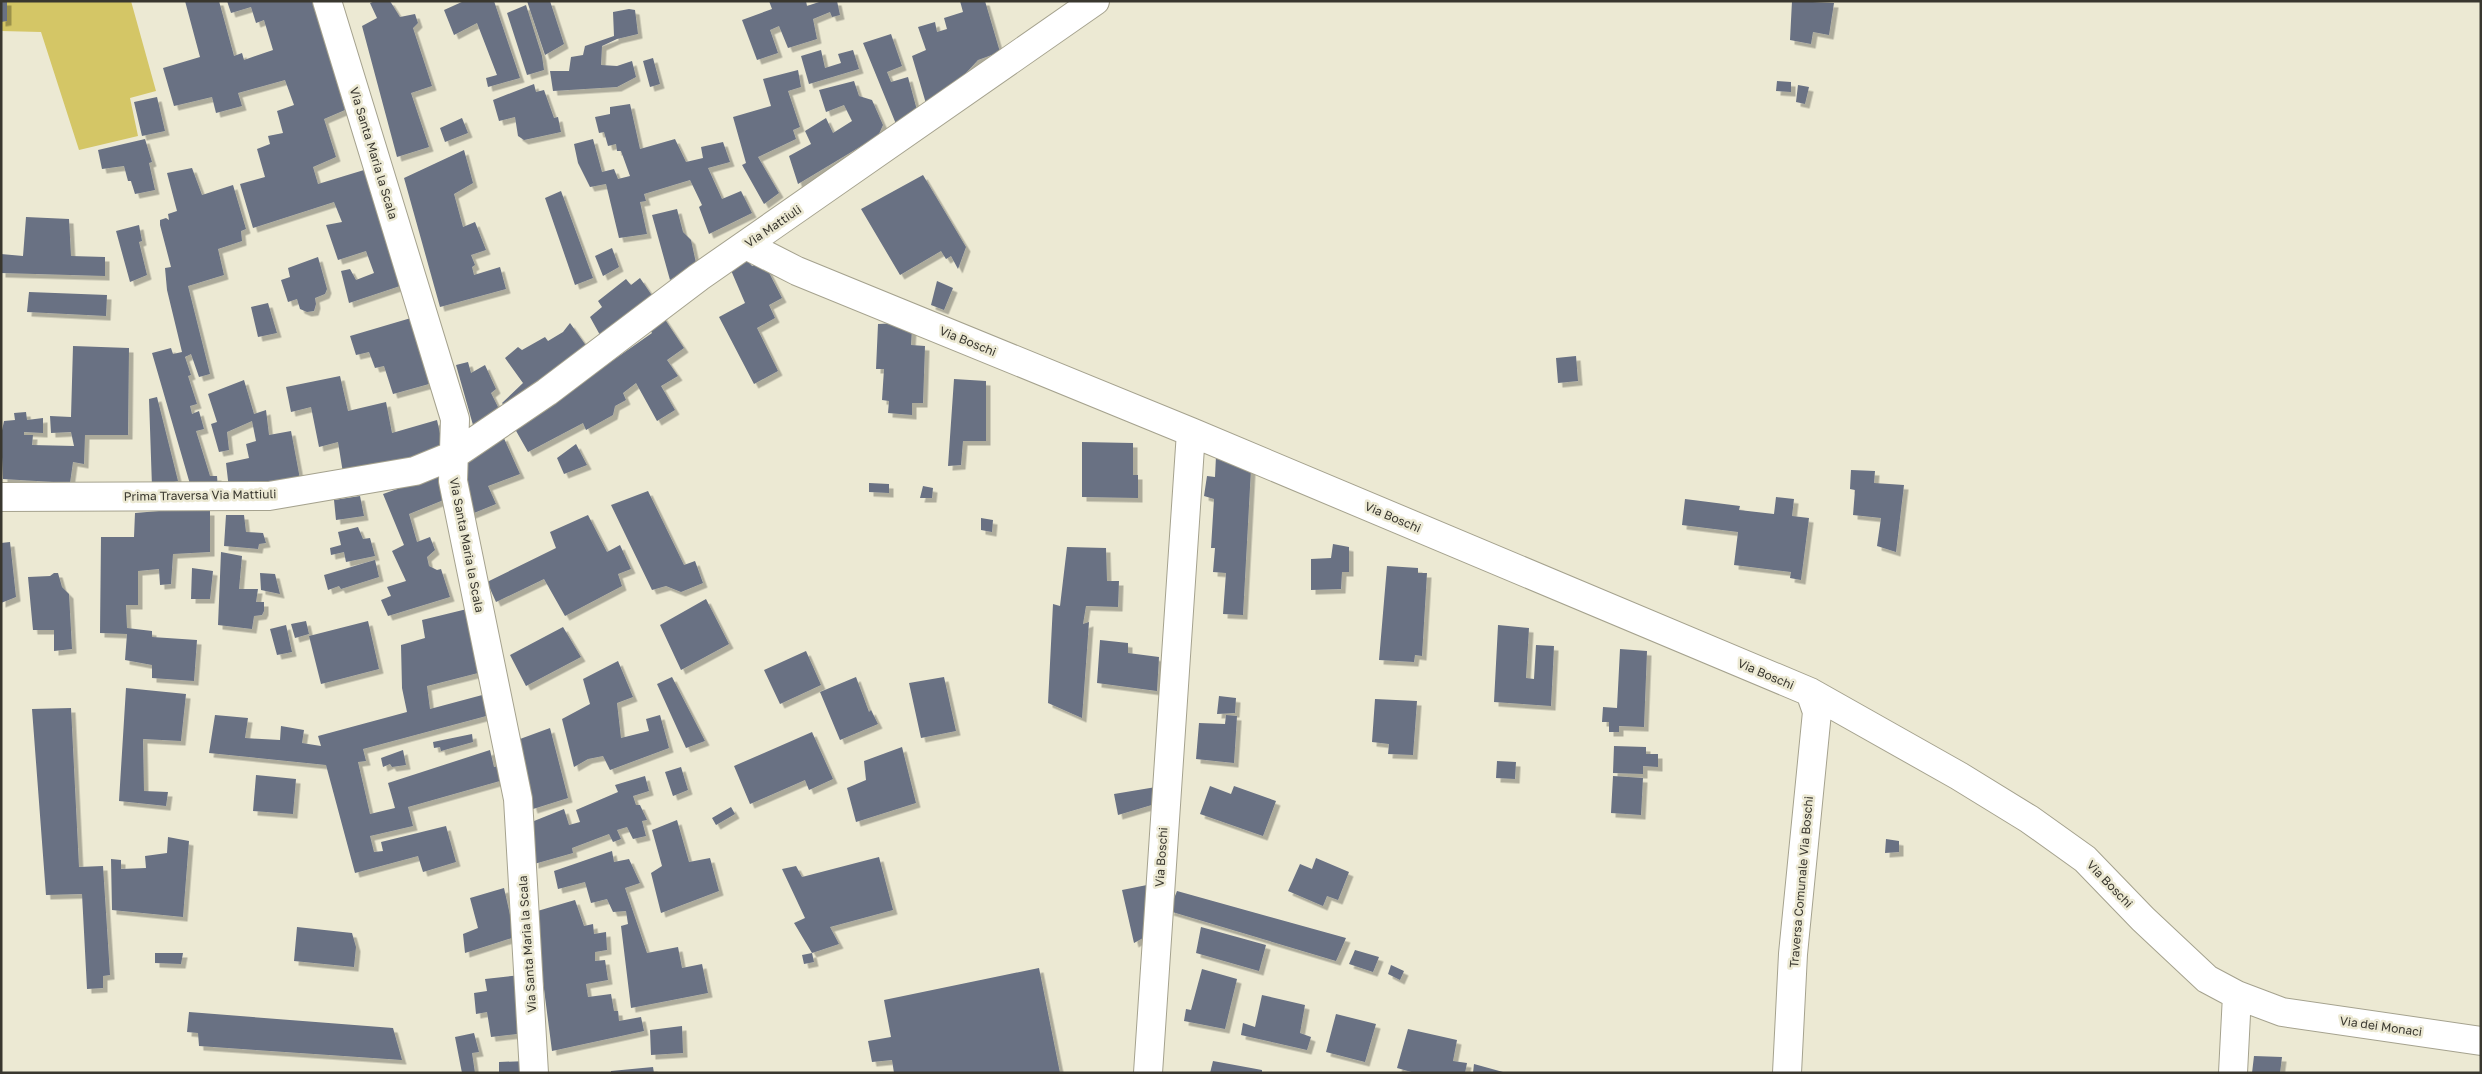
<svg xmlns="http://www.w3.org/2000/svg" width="2482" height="1074" viewBox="0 0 2482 1074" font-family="'Golos Text',sans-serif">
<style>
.green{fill:#d4c666}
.building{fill:#697183;filter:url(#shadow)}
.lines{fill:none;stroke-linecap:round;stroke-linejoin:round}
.minor-casing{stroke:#a5a28e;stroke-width:30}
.minor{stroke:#fff;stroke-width:28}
.labels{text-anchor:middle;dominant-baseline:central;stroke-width:5;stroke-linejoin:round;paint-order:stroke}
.street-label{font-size:12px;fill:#39372f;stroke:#ece9d3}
</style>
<defs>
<filter id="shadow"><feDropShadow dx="4.5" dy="4.5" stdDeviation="0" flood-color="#0004"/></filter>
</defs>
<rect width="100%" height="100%" fill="#ece9d3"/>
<!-- green -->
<path class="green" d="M1 1H131L156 91 130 98 138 136 79 150 41 32 1 31Z"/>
<!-- building -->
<path class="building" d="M1 1H7V21L1 22Z
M185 1H219L234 56 242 53 244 60 273 50 264 20 256 23 251 7 231 13 227 1H315L345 110 324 119 336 157 313 167 318 184 364 170 400 286 349 303 341 271 350 269 356 280 374 273 366 251 338 260 326 225 342 222 334 202 253 228 240 184 265 177 257 149 270 144 268 136 283 133 277 111 294 105 285 80 238 93 242 106 216 113 212 97 174 106 163 68 200 57Z
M375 1H390L400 17 415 14 418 23 413 28 432 86 411 93 429 147 397 157 362 26 377 18 370 3Z
M464 1H494L520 78 488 87 486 78 497 75 477 23 454 35 444 10Z
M527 1H550L564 44 545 55Z
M769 1H806L807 6 822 1H837L840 15 832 17 830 12 813 19 817 39 788 48 779 26 770 30 778 53 757 60 742 20 772 9Z
M960 1H985L1000 52 978 60 954 86 927 107 912 56 926 50 918 27 935 22 937 32 947 29 944 18 963 12Z
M1792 1 1834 3 1829 35 1813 32 1811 44 1790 40Z
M526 5 542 56 544 70 527 75 507 13Z
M629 9 635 10 638 34 617 39 602 46 601 65 617 66 632 61 636 77 617 87 553 91 550 71H569L571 57 583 55 585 46 614 36 613 12Z
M891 34 902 66 887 72 891 82 908 77 918 114 896 124 863 43Z
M821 50 825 68 841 63 838 54 853 50 859 69 809 84 801 56Z
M653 58 660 84 650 87 643 61Z
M798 70 801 87 788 91 800 127 793 130 796 139 758 157 779 193 764 204 742 165 746 163 733 117 771 106 763 79Z
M854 81 859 96 872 100 883 125 878 136 798 184 789 156 811 144 805 131 826 118 833 133 852 121 844 105 826 112 819 90Z
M1777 81 1791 82V92L1776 91Z
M534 84 536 92 544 90 554 118 558 117 561 132 524 140 518 136 515 117 499 121 493 100Z
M1798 85 1809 87 1805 104 1796 102Z
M157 97 165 131 142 136 134 102Z
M630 104 640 149 675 139 686 162 703 158 701 147 723 142 730 162 708 168 722 199 741 191 752 213 709 234 699 207 702 205 690 180 644 194 646 201 640 202 647 234 619 238 606 184 590 187 578 163 574 144 593 139 602 172 614 169 618 179 630 176 621 151H617L616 144 608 146 604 132 599 133 595 117 610 114V107Z
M462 118 468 133 445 142 440 128Z
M145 139 152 162 149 163 155 190 135 194 131 181H128L124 166 102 169 98 150Z
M464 150 473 183 454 194 463 227 475 222 486 250 471 255 475 265 472 267 474 275 500 267 506 289 440 307 404 178Z
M192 168 202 195 233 185 246 229 241 231 242 241 218 249 224 275 188 286 210 374 199 377 191 354 185 357 191 375 188 376 197 404 190 406 192 414 199 411 204 429 196 431 210 476H217L218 489 192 491 152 353 171 348 173 354 182 352 167 290 165 268 171 267 160 225V220L166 218 169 220 168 214 177 211 167 173Z
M923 175 966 247 958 269 951 256 946 259 941 251 900 275 861 209Z
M561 191 593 278 575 285 545 198Z
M677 209 683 232 691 240 696 263 670 280 652 215Z
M26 217 69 219 71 256 105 257V276L1 273V254L23 256Z
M139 225 142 241 139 242 147 275 130 282 116 231Z
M612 248 619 267 603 276 595 256Z
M318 257 327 289 325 294 315 298 316 304 314 311 307 312 300 309 297 299 288 302 281 280 290 277 288 268Z
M747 260 752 266 763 261 782 298 769 305 775 318 757 328 778 371 754 384 719 317 745 303 727 261Z
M640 278 653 297 600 335 590 317 602 307 598 301 626 279 631 285Z
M937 281 953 288 944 310 931 305Z
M29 292 107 295 106 316 27 312Z
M268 303 277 333 258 337 251 307Z
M662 315 684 348 667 360 678 376 661 386 675 410 657 421 636 383 623 393 626 400 615 406 613 415 586 430 583 423 528 452 515 429 652 333 648 326Z
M411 318 429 384 393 394 384 366 375 368 369 352 356 355 350 336Z
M570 323 587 347 508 410 502 403 523 383 505 358 518 347 522 350 545 337 548 341 563 332Z
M899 323 912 328 911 345 925 346 923 403H912V415L888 413 889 401 882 400 884 369H876L878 324Z
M73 346 129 348 128 435H85L84 464 73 462 70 483 3 479 1 435 4 421 15 420 14 413 26 412 27 420 43 418V433L24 432V435H33L32 445 74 446 71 432 51 433 50 416 71 417Z
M1576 356 1578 381 1558 383 1556 358Z
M468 362 471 373 485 365 496 389 491 393 501 413 484 423 473 425 456 365Z
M340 376 348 411 386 402 392 433 437 420 443 447 429 457 388 464 386 462 357 467 343 473 338 442 319 447 311 407 291 412 286 387Z
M954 379 986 381V441H963L961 465 948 466Z
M244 380 254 414 266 410 269 435 291 431 300 479 229 489 226 463 249 458 246 444 256 441 252 421 227 432 229 450 219 452 211 424 217 422 208 394Z
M157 397 178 481 152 487 149 399Z
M503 436 520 474 488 486 496 504 469 515 463 479 468 460Z
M1082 442 1133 443V475H1138V498L1082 497Z
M576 444 587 465 564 474 557 458Z
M1216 456 1251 469 1243 615 1223 614 1226 573 1213 572 1215 548H1211L1214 499 1204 496 1207 476 1215 477Z
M1851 470 1875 471 1874 483 1904 485 1896 552 1877 546 1881 518 1853 515 1855 490 1850 489Z
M440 474 446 499 409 514 417 542 430 537 435 550 427 557 429 566 437 570 441 569 450 597 388 616 381 600 391 596 387 587 406 581 392 551 404 545 383 494Z
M869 483 889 484V493L869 492Z
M923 486 933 488 932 498H920Z
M648 491 684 565 695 561 703 583 681 592 666 586 652 590 611 505Z
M360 496 364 516 336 520 334 500Z
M1776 497 1794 499 1792 516 1809 518 1801 580 1790 578 1791 572 1734 565 1738 532 1682 525 1685 499 1740 506 1739 510 1774 514Z
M171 510 210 511V552L173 554 171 584 160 585 159 569 138 571V605H126L127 628 152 631V637L197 640 194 681 152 678V665L125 660 127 634 100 633 101 537H134L135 513Z
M226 515H244L246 532 263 533 266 543 259 544 258 549 224 546Z
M588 515 607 552 620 545 631 569 618 574 622 586 565 616 544 579 496 602 487 582 556 548 550 532Z
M981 518 993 520 992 532 981 530Z
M358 527 363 539 370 538 375 556 346 562 344 552 331 555 330 548 341 545 338 532Z
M10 542 16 597 1 603V543Z
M1333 544 1349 547V572H1342L1341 589 1311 590V559L1331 558Z
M1067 547 1106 548 1107 581H1119L1118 607 1086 606 1083 624 1089 622 1082 718 1048 703 1053 604 1060 606Z
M221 552 242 556 239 589H258L256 602H264V611L262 615 254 616 252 629 218 625Z
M375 560 379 577 341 589 339 586 328 590 324 575Z
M1387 566 1418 568V573H1427L1422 656 1415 655 1414 662 1379 660Z
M192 568 213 571 210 599H191Z
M54 573H58L62 587 69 594 72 649 54 651V630H33L28 577 50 576Z
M260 573 275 574 280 594 261 590Z
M706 599 729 644 681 670 660 625Z
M467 609 482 672 427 686 430 709 486 694 490 715 363 749 366 761 358 762 370 814 395 808 388 783 490 750 494 767 505 764 507 779 408 807 413 826 370 836 374 852 383 851 381 842 446 826 456 862 423 872 418 856 355 873 326 765 209 753 215 715 248 718 245 738 280 740 281 726 304 730 302 743 321 746 318 736 407 712 402 688 401 645 425 638 422 620Z
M306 621 309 634 295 638 291 624Z
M368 621 379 669 321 684 309 636Z
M286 625 292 652 277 655 270 629Z
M1498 625 1529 628 1526 678 1534 679 1536 645 1554 646 1551 706 1494 702Z
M563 627 581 657 526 686 510 655Z
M1100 640 1128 643V653L1159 657 1157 691 1097 683Z
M1620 649 1647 651 1644 727 1619 726V732H1609V722H1602L1603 707 1617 708Z
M806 651 821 685 780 704 764 670Z
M618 661 633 697 617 703 621 738 649 731 646 719 660 715 669 748 610 770 603 756 588 759 574 767 562 719 590 704 583 679Z
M672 677 705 741 686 748 657 684Z
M856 677 869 712 871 710 878 724 840 740 820 692Z
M944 677 956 731 921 738 909 683Z
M126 688 186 694 181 741 143 739 144 791 168 792 166 806 119 801Z
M1219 696 1236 698 1235 713 1217 714Z
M1375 699 1417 701 1413 755 1388 754 1389 744 1372 742Z
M71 708 79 867 103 866 110 975 103 976V988L87 989 82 894 46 895 32 709Z
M1226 715 1237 716 1234 763 1196 759 1199 723 1225 724Z
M550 728 568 798 533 809 525 780 520 739Z
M812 732 833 779 809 790 805 780 750 804 734 766Z
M472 734 473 742 441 751 440 747 434 748 433 742Z
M1614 746 1646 747V754H1658V767L1643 766V774L1613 773Z
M902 747 916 803 856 822 847 788 866 780 864 761Z
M403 750 406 765 392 767 390 764 383 767 381 758Z
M1497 761 1516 762 1515 779 1496 778Z
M681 767 688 790 673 796 665 772Z
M256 775 296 779 293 814 253 811Z
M645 776 649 791 633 796 636 805H640L647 820 642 821 646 836 633 839 627 827 617 830 621 839 613 842 609 834 572 848 573 853 534 864V821L564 809 569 825 580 822 576 810 618 792 615 785Z
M1613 776 1643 778 1641 815 1611 813Z
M1210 786 1231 794 1234 786 1276 801 1263 836 1200 814Z
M1156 787 1155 804 1118 815 1114 794Z
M731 807 735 814 716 825 712 818Z
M677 820 689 862 710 858 719 891 661 913 651 873 662 866 652 830Z
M168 837 189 841 183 917 112 910 111 859 121 860V869L146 868 145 856 167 853Z
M1886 839 1899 841V852L1885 853Z
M612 851 614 862 629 859 640 883 625 888 647 953 678 947 682 968 702 964 708 993 631 1008 621 926 628 924 626 911 613 912 607 899 591 903 585 882 558 889 554 871Z
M879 857 893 910 830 927 839 944 812 953 794 923 805 918 782 869 796 866 802 877Z
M1316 858 1349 872 1338 900 1327 896 1323 906 1288 891 1300 864 1312 869Z
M1147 885 1143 938 1134 943 1122 890Z
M504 888 515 937 465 953 463 934 478 928 470 898Z
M1177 891 1346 938 1336 961 1169 911Z
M575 900 584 926 593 924 594 934 606 932 607 950 595 952V961L605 960 608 980 586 984 588 997 611 994 614 1011H618L619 1021 641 1017 644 1031 552 1051 534 912Z
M297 927 352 933 356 947 354 967 294 961Z
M1201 927 1266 945 1259 971 1196 953Z
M1355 950 1379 957 1373 972 1349 964Z
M155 953H183L181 964 155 963Z
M812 953 814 962 804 964 802 955Z
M1391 965 1404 971 1400 980 1388 974Z
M1039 968 1060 1073H894L892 1060 872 1062 868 1041 891 1037 884 1000Z
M1202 969 1237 979 1225 1029 1184 1021 1186 1009 1191 1010Z
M521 975 526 1033 491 1037 487 1012 476 1014 474 993 487 991 485 979Z
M1262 995 1305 1005 1300 1033 1311 1037 1307 1050 1241 1035 1243 1023 1255 1027Z
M189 1012 393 1028 402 1060 199 1046 198 1033 187 1032Z
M1336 1014 1376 1024 1365 1062 1326 1052Z
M682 1026 683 1053 651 1055 650 1030Z
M1408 1029 1457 1040 1453 1061 1467 1063 1465 1073H1415L1397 1068Z
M474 1033 479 1052 472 1053 475 1073H462L455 1037Z
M2254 1056 2282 1057 2280 1073H2252Z
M528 1061V1073H499V1062Z
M1213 1061 1262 1070V1073H1210Z
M1474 1064 1503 1072V1073H1473Z
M653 1067 654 1073H611V1071Z"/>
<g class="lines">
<defs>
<path id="minor" d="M327 1 455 419 453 481 518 799 534 1073
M746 245 797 271 1191 432 1810 692 1959 776 2029 819 2085 859 2143 919 2207 979 2237 995 2282 1012 2481 1041
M1 497 269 496 415 471 454 455 547 392 699 277 1095 1
M1148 1073 1191 432
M1787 1073 1793 954 1817 712 1810 692
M2233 1073 2237 995"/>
</defs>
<!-- minor casing -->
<use href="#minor" class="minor-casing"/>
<!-- minor -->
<use href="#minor" class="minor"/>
</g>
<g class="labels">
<!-- street labels -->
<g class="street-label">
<text transform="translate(374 153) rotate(73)">Via Santa Maria la Scala</text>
<text transform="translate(773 226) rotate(-34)">Via Mattiuli</text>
<text transform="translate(968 341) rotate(22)">Via Boschi</text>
<text transform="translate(200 495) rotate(-1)">Prima Traversa Via Mattiuli</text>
<text transform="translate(1393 517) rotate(23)">Via Boschi</text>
<text transform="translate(467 545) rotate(79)">Via Santa Maria la Scala</text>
<text transform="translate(1766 674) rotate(23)">Via Boschi</text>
<text transform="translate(1161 857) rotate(-86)">Via Boschi</text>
<text transform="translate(1801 882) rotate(-85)">Traversa Comunale Via Boschi</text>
<text transform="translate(2110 884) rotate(46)">Via Boschi</text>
<text transform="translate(527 944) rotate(-94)">Via Santa Maria la Scala</text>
<text transform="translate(2381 1026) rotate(8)">Via dei Monaci</text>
</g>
</g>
<!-- border -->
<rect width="2482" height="1074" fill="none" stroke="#39372f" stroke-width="5"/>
</svg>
